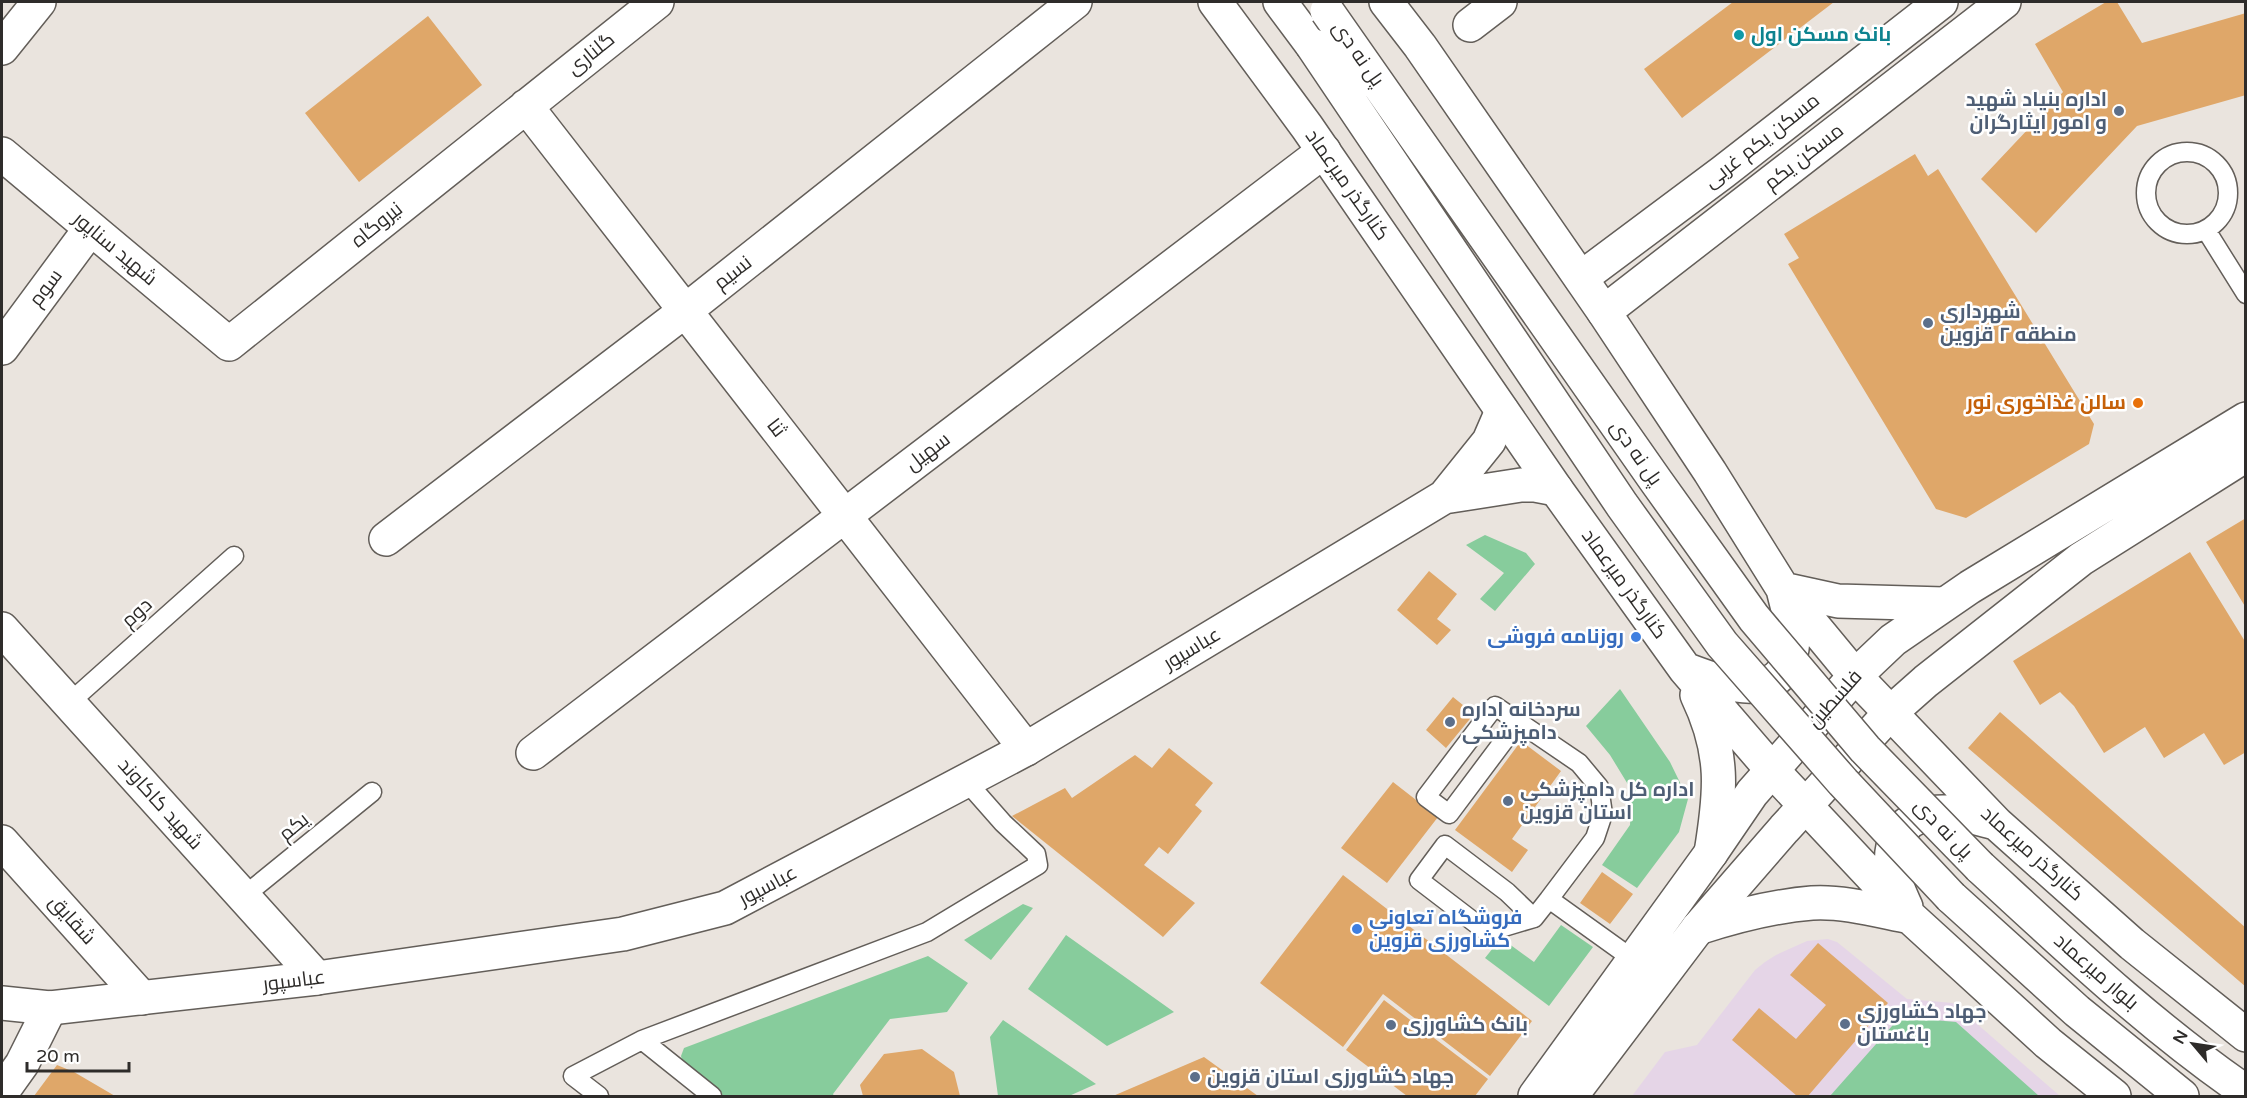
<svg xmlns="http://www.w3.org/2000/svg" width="2247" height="1098" viewBox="0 0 2247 1098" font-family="'Varela Round',Cairo,sans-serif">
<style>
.commercial{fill:#e5d5e7}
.green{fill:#87cc9c}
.building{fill:#dfa769}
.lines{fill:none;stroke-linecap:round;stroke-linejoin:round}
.lane-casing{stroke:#635e59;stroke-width:21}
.street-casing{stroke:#635e59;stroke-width:36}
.secondary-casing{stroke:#635e59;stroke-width:36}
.primary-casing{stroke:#635e59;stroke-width:36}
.lane{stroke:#fff;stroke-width:18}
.street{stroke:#fff;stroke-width:33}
.secondary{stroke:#fff;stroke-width:33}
.primary{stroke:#fff;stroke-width:33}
.primary-bridge-casing{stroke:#635e59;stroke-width:36;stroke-linecap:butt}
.primary-bridge{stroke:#fff;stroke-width:33}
.culture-dot{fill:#0f9aa8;stroke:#fff;stroke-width:2}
.service-dot{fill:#5c6f8a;stroke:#fff;stroke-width:2}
.food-dot{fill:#e8710a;stroke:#fff;stroke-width:2}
.shop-dot{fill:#3f7fe0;stroke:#fff;stroke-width:2}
.labels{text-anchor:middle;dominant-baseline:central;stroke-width:5;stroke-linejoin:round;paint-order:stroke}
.culture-label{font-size:20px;font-weight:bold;fill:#0d838f;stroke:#fff;text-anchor:start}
.street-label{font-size:20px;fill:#2e2c2a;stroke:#fff}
.service-label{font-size:20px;font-weight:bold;fill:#4e5e75;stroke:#fff;text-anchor:start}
.food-label{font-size:20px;font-weight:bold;fill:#c56008;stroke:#fff;text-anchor:end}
.shop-label{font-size:20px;font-weight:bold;fill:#366cbe;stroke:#fff;text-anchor:end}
</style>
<rect width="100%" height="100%" fill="#eae4de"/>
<!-- commercial -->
<path class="commercial" d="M1828 939 1837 942 1907 999 1953 1003 2060 1096H1632L1665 1052 1697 1045 1755 970 1765 962 1776 955 1807 941Z"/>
<!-- green -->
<path class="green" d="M1485 535 1526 553 1535 564 1495 611 1480 599 1504 573 1466 545Z
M1620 689 1670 762 1688 799 1679 832 1637 888 1602 865 1630 825 1632 791 1610 755 1586 726Z
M1023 904 1033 908 991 960 964 940Z
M1561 925 1593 947 1549 1006 1485 958 1501 938 1534 962Z
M1066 935 1174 1012 1107 1046 1028 989Z
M928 956 968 983 947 1012 890 1019 833 1094 834 1096H724L683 1064 681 1056 684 1048Z
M1900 1017 1956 1022 2039 1096H1830Z
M1003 1020 1096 1084 1069 1096H998L990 1037Z"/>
<!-- building -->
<path class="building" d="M1733 2H1834L1682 118 1644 69Z
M2106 2H2117L2142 43 2246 13V95L2137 126 2036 233 1981 179 2063 92 2035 44Z
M428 16 482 85 359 182 305 113Z
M1915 154 1928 176 1938 169 2094 424 2089 444 1966 518 1936 509 1788 264 1799 258 1784 234Z
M2246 518V608L2206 542Z
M2190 552 2246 643V752L2224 765 2204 733 2164 758 2145 727 2104 753 2074 706 2060 692 2040 705 2013 661Z
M1429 571 1457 594 1437 619 1451 630 1437 645 1397 610Z
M1453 697 1474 714 1446 748 1426 730Z
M2000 712 2246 928V987L1968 748Z
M1521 741 1561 771 1512 839 1528 850 1512 872 1455 830Z
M1169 748 1213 783 1195 805 1202 811 1168 854 1159 847 1144 865 1195 903 1163 937 1012 816 1065 788 1072 798 1135 755 1152 768Z
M1393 782 1438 817 1387 883 1341 848Z
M1602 872 1633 894 1610 924 1580 903Z
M1343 875 1532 1021 1490 1076 1383 994 1343 1047 1260 983Z
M1818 943 1888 1003 1808 1096H1797L1732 1040 1759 1008 1796 1039 1826 1005 1790 975Z
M1384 1000 1488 1079 1475 1096H1407L1346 1050Z
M922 1049 954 1072 960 1096H863L860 1085 884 1054Z
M1204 1057 1258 1096H1113Z
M57 1065 74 1072 115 1096H34Z"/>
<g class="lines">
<defs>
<path id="lane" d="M2146 193a41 41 0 1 1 82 0a41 41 0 1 1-82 0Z
M2206 230 2246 294
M69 703 234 556
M1518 722 1449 814 1426 797 1495 706 1579 763 1599 787 1603 814 1595 838 1549 899 1634 960
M244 896 372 792
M1534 918 1507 892 1445 845 1419 880 1487 932 1534 918 1549 899
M642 1040 712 1096
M599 1096 573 1076 642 1040 927 932 1038 865 1036 854 1003 823 966 781"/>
<path id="street" d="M1470 25 1500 2
M2 48 39 2
M526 106 1026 749
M2 154 229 344 657 2
M1581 278 1723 172 1941 2
M1604 312 2004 2
M2 348 90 229
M386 539 685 311 1075 2
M2 629 317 978
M533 753 1324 151
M2 842 142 998
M2 1092 22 1064 50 1008"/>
<path id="secondary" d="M1444 497 1521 485H1535L1556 489
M2 1003 50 1008 317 978 623 934 725 908 1026 749 1444 497 1489 441 1502 411
M1535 1096 1711 853 1752 793 1855 676 1893 640 1970 587 2246 419
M1571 1096 1698 928 1784 829 1891 712 1926 681 2081 559 2246 455"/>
<path id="primary" d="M1215 2 1307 127 1556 489 1685 669 1772 770 1910 917 2048 1043 2114 1096
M1280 2 1312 45
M1386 2 1420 46 1604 312 1710 472 1783 589 1855 676 1996 823 2132 944 2246 1035
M1687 670C1722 683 1781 707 1792 649 1795 630 1787 607 1783 589L1838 601 1944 604
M1697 695C1725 753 1721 792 1711 853
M1980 867C2065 945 2150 1026 2246 1092
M1951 897 2077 1011 2182 1096
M1906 907C1901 896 1895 884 1893 872 1885 836 1910 811 1945 812 1962 813 1979 819 1996 823
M1698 928C1735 916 1773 906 1812 903 1844 901 1879 911 1910 917"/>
</defs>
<!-- lane casing -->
<use href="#lane" class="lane-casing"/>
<!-- street casing -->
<use href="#street" class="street-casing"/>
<!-- secondary casing -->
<use href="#secondary" class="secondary-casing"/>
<!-- primary casing -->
<use href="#primary" class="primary-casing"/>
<!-- lane -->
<use href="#lane" class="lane"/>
<!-- street -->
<use href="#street" class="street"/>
<!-- secondary -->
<use href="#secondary" class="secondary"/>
<!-- primary -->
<use href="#primary" class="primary"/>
<defs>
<path id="primary-bridge" d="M1327 11 1656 481 1754 618 1865 749 1980 867
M1312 45 1622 505 1722 644 1843 782 1951 897"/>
</defs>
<!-- primary-bridge casing -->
<use href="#primary-bridge" class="primary-bridge-casing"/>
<!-- primary-bridge -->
<use href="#primary-bridge" class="primary-bridge"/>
</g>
<!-- markers -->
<circle class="culture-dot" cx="1739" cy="35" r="6"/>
<g class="service-dot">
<circle cx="2119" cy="111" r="6"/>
<circle cx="1928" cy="323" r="6"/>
<circle cx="1450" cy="722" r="6"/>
<circle cx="1508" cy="801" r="6"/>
<circle cx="1845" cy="1024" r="6"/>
<circle cx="1391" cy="1025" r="6"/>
<circle cx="1195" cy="1077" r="6"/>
</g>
<circle class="food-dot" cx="2138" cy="403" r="6"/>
<g class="shop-dot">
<circle cx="1636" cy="637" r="6"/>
<circle cx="1357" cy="929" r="6"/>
</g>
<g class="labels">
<!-- culture labels -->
<g class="culture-label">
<text x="1751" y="35">بانک مسکن اول</text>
</g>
<!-- street labels -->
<g class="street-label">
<text transform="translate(591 54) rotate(-39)">گلناری</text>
<text transform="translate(1358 54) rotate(55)">پل نه دی</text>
<text transform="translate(1762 141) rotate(-38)">مسکن یکم غربی</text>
<text transform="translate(1804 157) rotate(-38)">مسکن یکم</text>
<text transform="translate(1347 185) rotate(55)">کنارگذر میرعماد</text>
<text transform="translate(377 225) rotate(-39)">نیروگاه</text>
<text transform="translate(115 249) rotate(40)">شهید سناپور</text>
<text transform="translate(733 273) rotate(-38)">نسیم</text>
<text transform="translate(46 288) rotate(-53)">سوم</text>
<text transform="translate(776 428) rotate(52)">ثنا</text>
<text transform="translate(928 452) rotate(-37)">سهیل</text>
<text transform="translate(1636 453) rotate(55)">پل نه دی</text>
<text transform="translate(1624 584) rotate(54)">کنارگذر میرعماد</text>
<text transform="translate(137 613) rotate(-42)">دوم</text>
<text transform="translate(1192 649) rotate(-31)">عباسپور</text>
<text transform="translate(1835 699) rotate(-48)">فلسطین</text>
<text transform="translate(160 804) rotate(48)">شهید کاکاوند</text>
<text transform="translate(294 827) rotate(-39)">یکم</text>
<text transform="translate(1943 829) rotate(46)">پل نه دی</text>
<text transform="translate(2032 854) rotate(42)">کنارگذر میرعماد</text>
<text transform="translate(768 886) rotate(-28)">عباسپور</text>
<text transform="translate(72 920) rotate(48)">شقایق</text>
<text transform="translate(2096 972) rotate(41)">بلوار میرعماد</text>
<text transform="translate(294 981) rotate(-7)">عباسپور</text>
</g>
<!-- service labels -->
<g class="service-label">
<text x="2107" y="100" text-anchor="end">اداره بنیاد شهید<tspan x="2107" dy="23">و امور ایثارگران</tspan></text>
<text x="1940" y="312">شهرداری<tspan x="1940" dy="23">منطقه ۲ قزوین</tspan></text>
<text x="1462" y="710">سردخانه اداره<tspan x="1462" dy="23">دامپزشکی</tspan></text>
<text x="1520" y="790">اداره کل دامپزشکی<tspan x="1520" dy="23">استان قزوین</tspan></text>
<text x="1857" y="1012">جهاد کشاورزی<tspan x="1857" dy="23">باغستان</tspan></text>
<text x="1403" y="1025">بانک کشاورزی</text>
<text x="1207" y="1077">جهاد کشاورزی استان قزوین</text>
</g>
<!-- food labels -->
<g class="food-label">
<text x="2126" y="403">سالن غذاخوری نور</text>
</g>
<!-- shop labels -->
<g class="shop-label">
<text x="1624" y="637">روزنامه فروشی</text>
<text x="1369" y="918" text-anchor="start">فروشگاه تعاونی<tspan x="1369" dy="23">کشاورزی قزوین</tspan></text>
</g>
</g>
<!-- border -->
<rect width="2247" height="1098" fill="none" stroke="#2e2c2a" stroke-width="6"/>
<!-- north arrow -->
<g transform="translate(2193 1044) rotate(299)" stroke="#ffffff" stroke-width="4.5" paint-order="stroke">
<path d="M0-4.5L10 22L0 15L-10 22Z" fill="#2e2c2a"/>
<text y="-9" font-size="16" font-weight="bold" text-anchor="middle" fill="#2e2c2a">N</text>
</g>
<!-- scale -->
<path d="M27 1062v9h102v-9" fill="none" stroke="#2e2c2a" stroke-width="3"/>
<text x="36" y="1062" font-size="18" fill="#2e2c2a" stroke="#ffffff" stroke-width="4.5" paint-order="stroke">20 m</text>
</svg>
